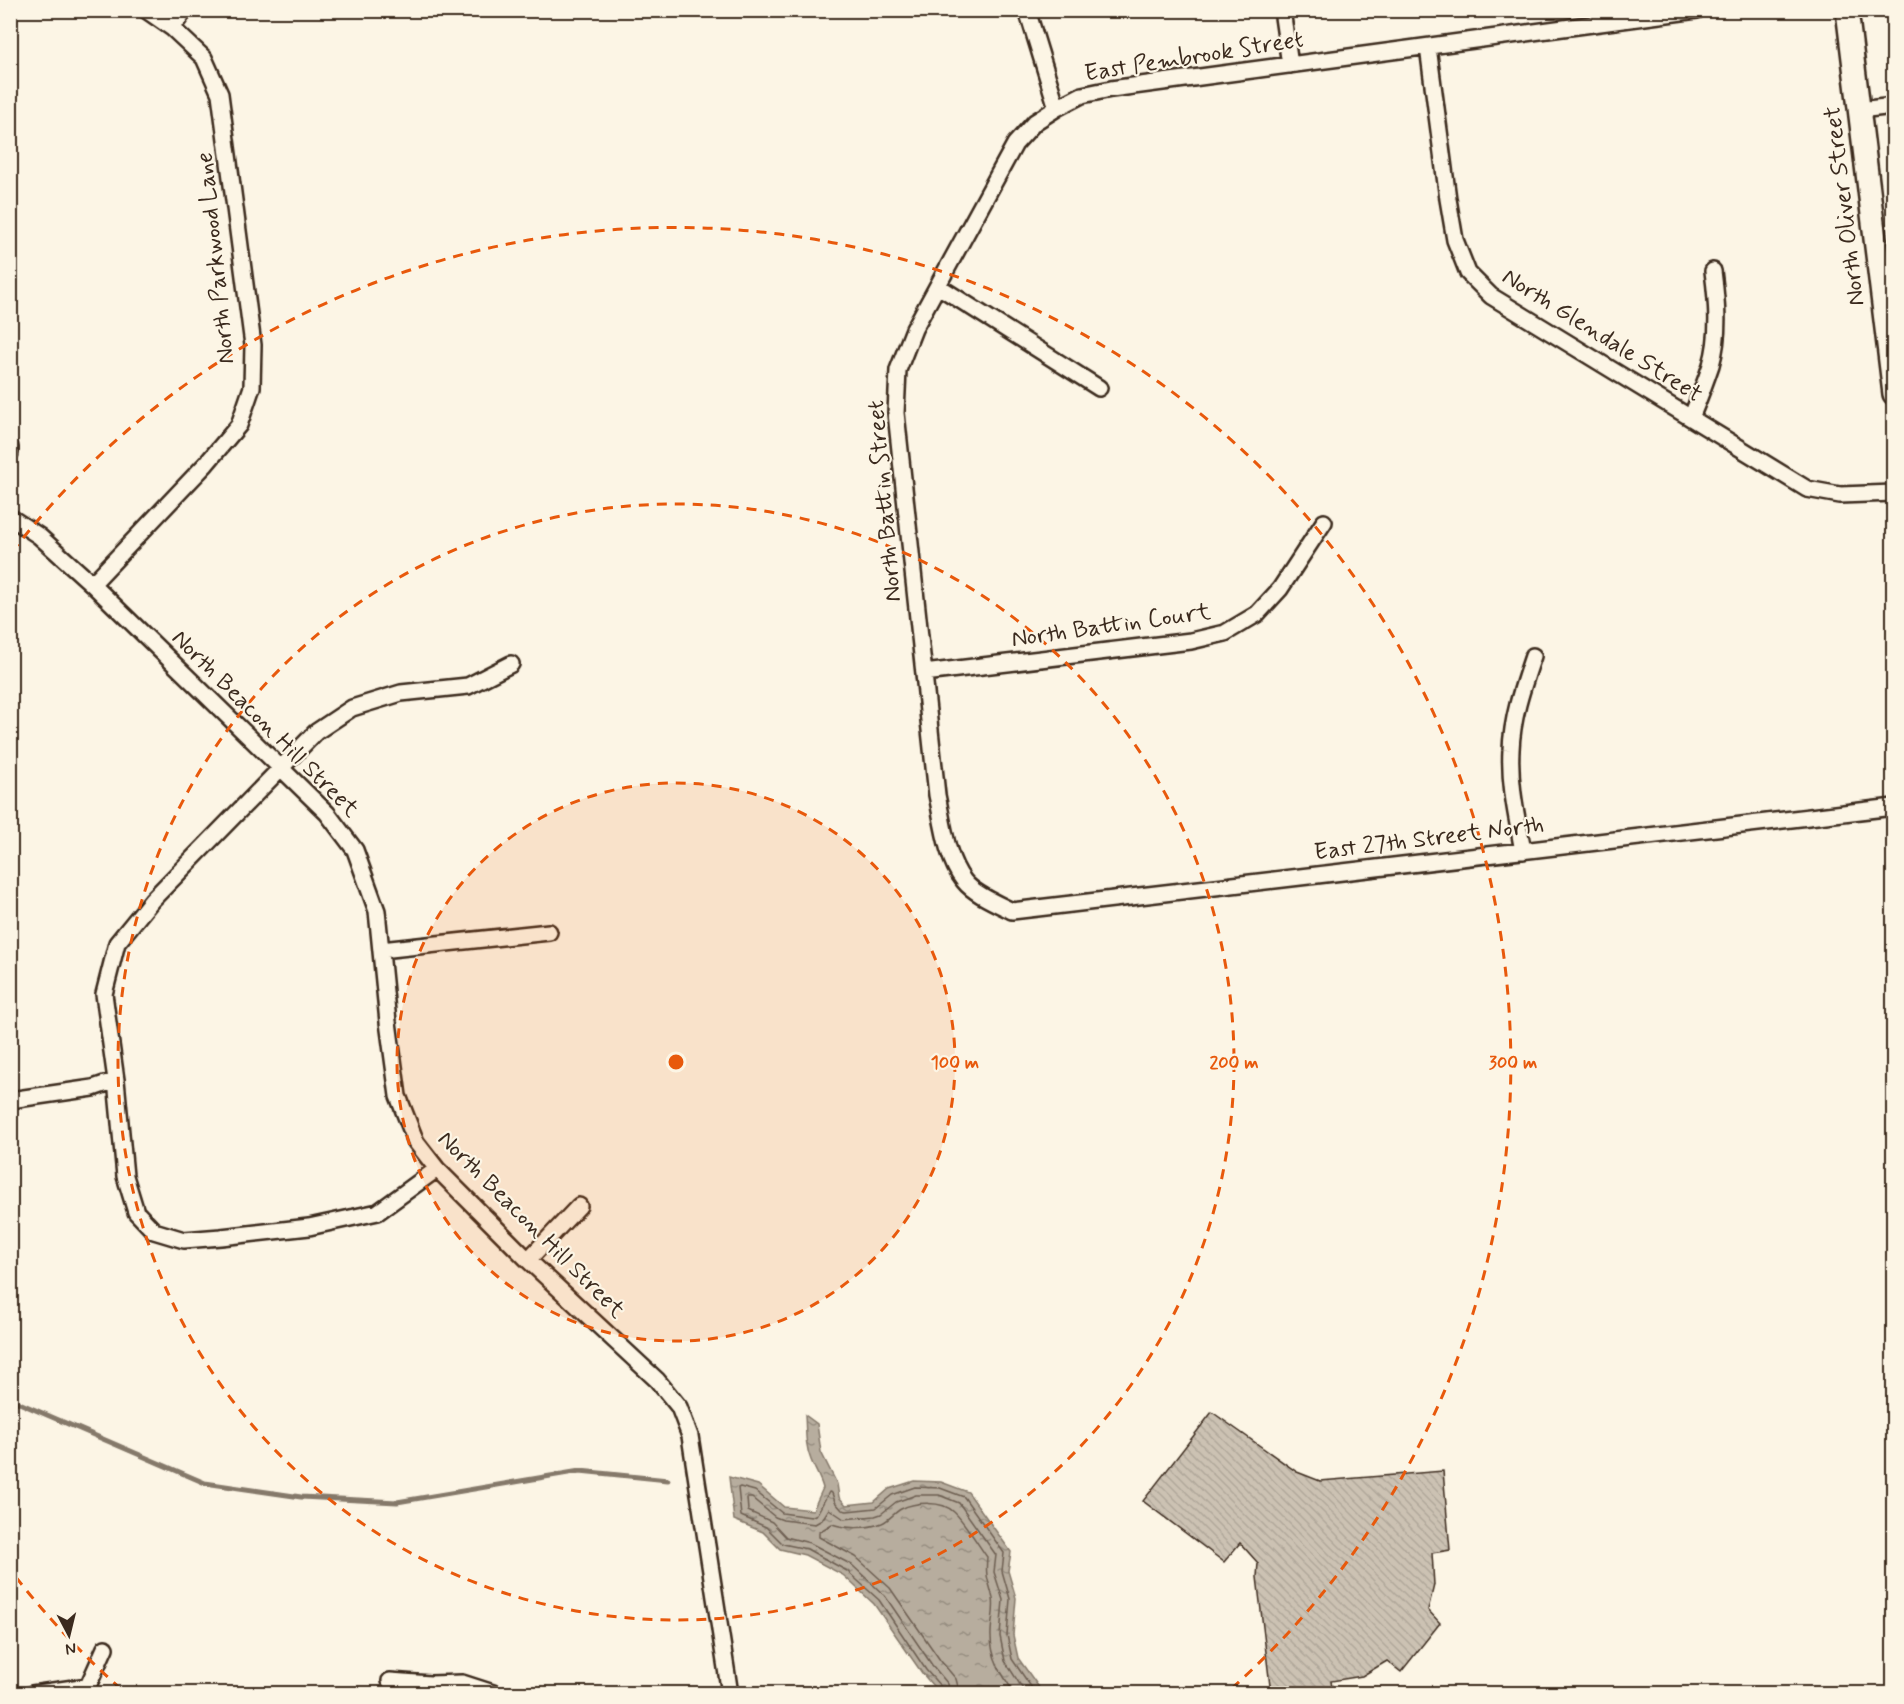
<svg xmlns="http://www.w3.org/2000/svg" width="1904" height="1704" viewBox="0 0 1904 1704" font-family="Mynerve,sans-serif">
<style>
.water{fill:url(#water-ripples);stroke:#85796b;stroke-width:1.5}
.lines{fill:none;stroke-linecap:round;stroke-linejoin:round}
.shore{stroke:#6d5e51;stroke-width:1.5}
.stream{stroke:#85796b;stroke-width:5}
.building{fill:url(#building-back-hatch);stroke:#3b2a1e;stroke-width:1.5}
.street-casing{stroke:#3b2a1e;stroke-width:20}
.secondary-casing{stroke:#3b2a1e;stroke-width:26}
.street{stroke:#fcf5e5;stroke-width:15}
.secondary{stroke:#fcf5e5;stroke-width:21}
.ring{fill:none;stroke:#e8590c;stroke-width:3;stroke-dasharray:10 8}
.labels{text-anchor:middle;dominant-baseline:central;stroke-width:4.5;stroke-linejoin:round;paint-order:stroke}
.street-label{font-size:24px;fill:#3b2a1e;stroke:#fcf5e5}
.centre{fill:#e8590c;stroke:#fcf5e5;stroke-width:3}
.ring-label{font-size:18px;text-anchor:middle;font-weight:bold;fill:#e8590c;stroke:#fcf5e5;stroke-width:4.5;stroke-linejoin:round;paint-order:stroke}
</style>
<defs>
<pattern id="water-ripples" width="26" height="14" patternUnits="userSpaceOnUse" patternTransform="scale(1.5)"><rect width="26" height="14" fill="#b7ad9e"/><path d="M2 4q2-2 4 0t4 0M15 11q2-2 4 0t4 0" fill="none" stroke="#968d80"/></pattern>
<pattern id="building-back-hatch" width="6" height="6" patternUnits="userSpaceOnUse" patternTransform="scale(1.5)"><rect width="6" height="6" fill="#ccc2b3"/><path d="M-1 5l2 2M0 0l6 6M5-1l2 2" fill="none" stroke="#b0a79a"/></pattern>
</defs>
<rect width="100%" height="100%" fill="#fcf5e5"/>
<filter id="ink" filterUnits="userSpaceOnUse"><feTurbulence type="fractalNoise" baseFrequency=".0167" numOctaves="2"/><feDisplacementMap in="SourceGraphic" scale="12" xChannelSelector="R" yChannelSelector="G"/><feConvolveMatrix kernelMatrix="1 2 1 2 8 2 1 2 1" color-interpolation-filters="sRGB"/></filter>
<g filter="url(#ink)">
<!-- water -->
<path class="water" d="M805 1415 817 1424 821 1452 837 1484 839 1497 846 1505 874 1502 889 1489 914 1481 941 1482 968 1492 1011 1552 1008 1571 1016 1598 1013 1635 1018 1658 1043 1693H939L922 1673 874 1604 843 1575 805 1555 780 1549 763 1532 734 1520 729 1477 758 1485 784 1507 813 1510 823 1488C820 1477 815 1470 811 1460 805 1446 806 1430 805 1415Z"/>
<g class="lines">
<!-- shore -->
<path class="shore" d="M943 1694 942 1688 926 1670 879 1600 847 1571 807 1549 783 1544 766 1527 741 1516 738 1488 740 1487 755 1491 782 1513 811 1517 817 1514 829 1492 832 1493 835 1502 842 1510 847 1511 876 1508 892 1495 915 1487 940 1488 964 1497 1004 1553 1002 1571 1010 1599 1007 1635 1012 1659 1036 1694
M950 1694 948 1684 932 1665 885 1596 852 1565 810 1543 786 1537 772 1522 748 1511 747 1498H752L775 1517 783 1520 815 1524 822 1520 829 1509 844 1519 875 1516 881 1514 896 1502 916 1495H939L959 1503 996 1555 994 1572 1003 1600 1000 1636 1005 1661 1026 1694
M960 1694 956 1679 940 1660 890 1588 856 1557 819 1537V1532L832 1524C846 1529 867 1529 882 1523 889 1520 894 1513 901 1509 915 1502 942 1500 954 1512 964 1521 979 1546 987 1557 985 1579 989 1580 993 1599 995 1610 991 1622 991 1633 990 1657 1002 1675 1015 1694"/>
<!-- stream -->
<path class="stream" d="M10 1399 205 1483 301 1497 397 1502 580 1471 668 1480"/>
</g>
<!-- building -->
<path class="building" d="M1212 1412 1297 1472 1320 1481 1443 1471 1450 1550 1432 1553 1434 1585 1428 1610 1440 1623 1401 1672 1387 1661 1362 1676 1331 1681 1333 1694H1271L1257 1577 1258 1563 1240 1543 1224 1562 1143 1501Z"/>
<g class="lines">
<defs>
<path id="street" d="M1027 10 1057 108
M1282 10 1290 65
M1697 10 1111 89 1082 95 1057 108 1035 122 1015 144 914 329 898 370 896 413 937 795C943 823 946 858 964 881 974 894 998 904 1012 911L1894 807
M172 28 185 10
M1428 47 1448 199 1455 240 1468 273 1491 296 1807 489 1840 495 1894 493
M1859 110 1894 106
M938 286 1099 388
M1691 418C1698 401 1705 383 1711 365 1720 335 1717 302 1713 271
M10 447V453
M10 517 39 536 92 584 327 813 355 850 377 911 388 1022 398 1096 416 1142 437 1169 528 1260 657 1380 679 1407 690 1436 730 1694
M92 584 206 464 239 425 252 387 253 345 220 94 204 58 172 28 146 10
M924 673 1191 641 1225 633 1257 614 1280 589 1324 522
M1523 851C1517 818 1509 784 1511 750 1512 717 1523 686 1533 656
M381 950 549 932
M10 1100 93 1088 116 1080
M437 1169 378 1212 309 1227 221 1237 184 1240 154 1231 136 1212 125 1176 116 1080 104 994 117 943 152 900 316 732 352 708 401 693 468 686 511 664
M528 1260 579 1206
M390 1681 430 1684 462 1683 496 1694
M32 1694 88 1686 105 1648"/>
<path id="secondary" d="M1847 10 1894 394"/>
</defs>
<!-- street casing -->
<use href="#street" class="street-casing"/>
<!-- secondary casing -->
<use href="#secondary" class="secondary-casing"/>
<!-- street -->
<use href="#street" class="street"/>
<!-- secondary -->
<use href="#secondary" class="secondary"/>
</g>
</g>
<!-- distance rings -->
<circle cx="676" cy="1062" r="279" fill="#e8590c" fill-opacity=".12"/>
<g class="ring">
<circle cx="676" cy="1062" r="279"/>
<circle cx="676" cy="1062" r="558"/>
<path d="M121 1689A837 837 0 0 1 12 1572M12 552A837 837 0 1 1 1231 1689"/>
</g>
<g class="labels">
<!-- street labels -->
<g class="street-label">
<text transform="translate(1194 57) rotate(-9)">East Pembrook Street</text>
<text transform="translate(1845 206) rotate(-97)">North Oliver Street</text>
<text transform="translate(216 258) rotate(-96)">North Parkwood Lane</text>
<text transform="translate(1602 336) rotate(32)">North Glendale Street</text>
<text transform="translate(885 501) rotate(-95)">North Battin Street</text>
<text transform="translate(1111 626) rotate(-8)">North Battin Court</text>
<text transform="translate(265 724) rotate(45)">North Beacon Hill Street</text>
<text transform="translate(1429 839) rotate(-7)">East 27th Street North</text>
<text transform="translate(531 1225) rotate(45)">North Beacon Hill Street</text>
</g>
</g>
<circle cx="676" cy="1062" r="9" class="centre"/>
<g class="ring-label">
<text x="955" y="1068">100 m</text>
<text x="1234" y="1068">200 m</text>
<text x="1513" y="1068">300 m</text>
</g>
<!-- margin -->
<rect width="1904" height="1704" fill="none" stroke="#fcf5e5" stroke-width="36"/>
<rect x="18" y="18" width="1868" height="1668" fill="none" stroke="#3b2a1e" stroke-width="2" filter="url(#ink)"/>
<!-- north arrow -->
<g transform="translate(69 1635) rotate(173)" stroke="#fcf5e5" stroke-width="4.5" paint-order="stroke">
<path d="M0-4.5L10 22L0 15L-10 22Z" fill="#3b2a1e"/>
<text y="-9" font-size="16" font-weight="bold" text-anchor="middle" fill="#3b2a1e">N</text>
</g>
</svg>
